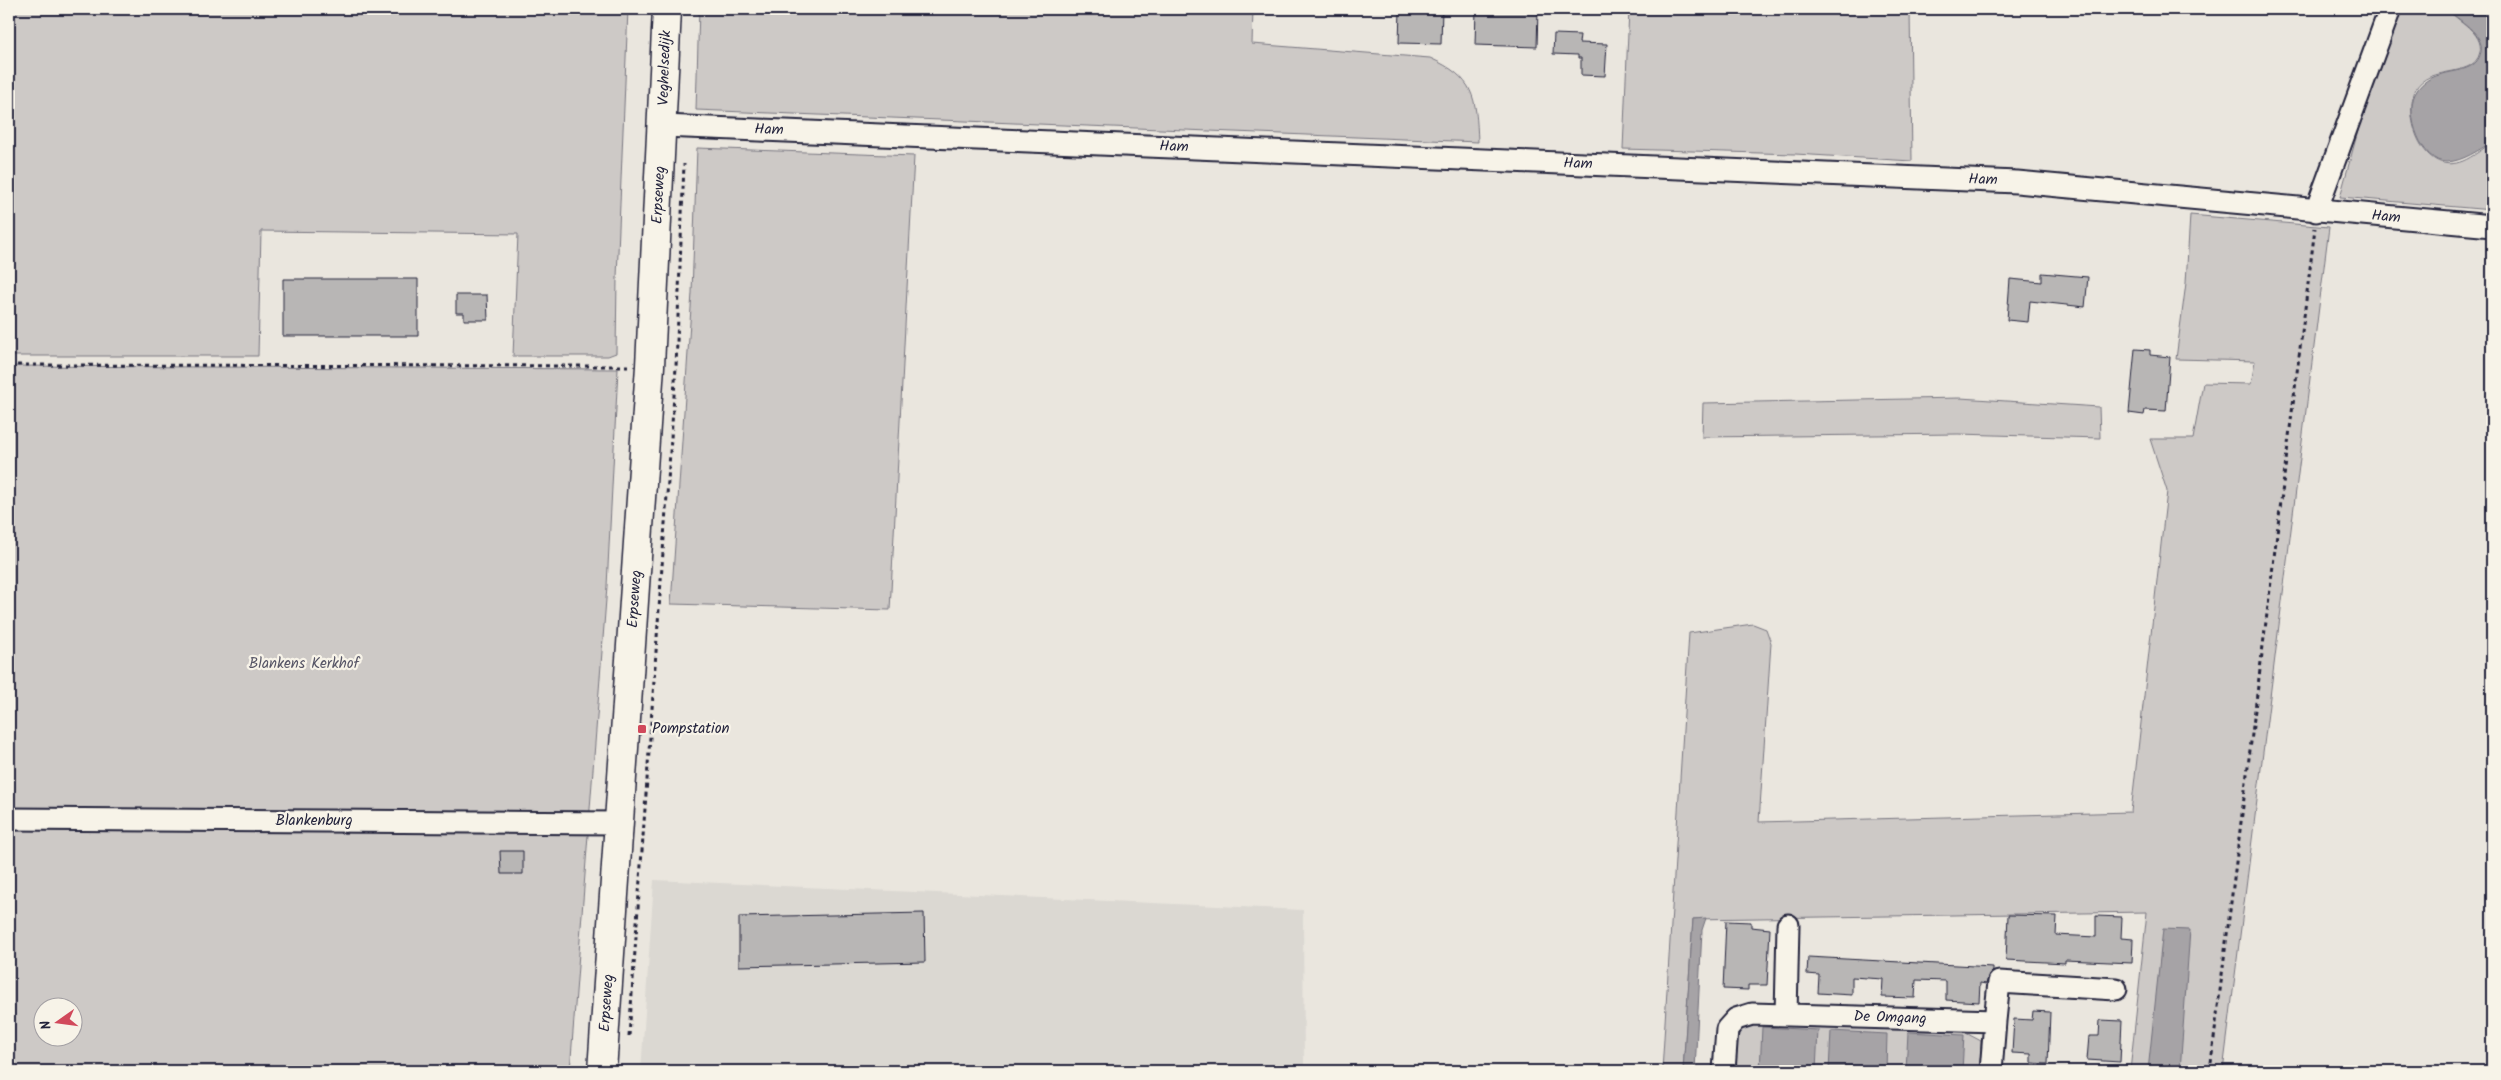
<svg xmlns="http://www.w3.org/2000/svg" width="2501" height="1080" viewBox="0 0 2501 1080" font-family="Kalam,sans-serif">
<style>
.built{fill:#dbd8d2}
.green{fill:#cdc9c6;stroke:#787680;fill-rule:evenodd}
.water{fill:#a6a3a6;stroke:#716f7b}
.building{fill:#b8b6b5;stroke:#22223b}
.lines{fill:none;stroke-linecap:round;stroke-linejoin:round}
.minor-casing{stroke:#22223b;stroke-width:25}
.major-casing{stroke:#22223b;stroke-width:31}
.path{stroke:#22223b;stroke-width:3;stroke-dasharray:4 4;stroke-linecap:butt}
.minor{stroke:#f7f3e8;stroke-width:21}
.major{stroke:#f7f3e8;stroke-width:28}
.poi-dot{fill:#d1495b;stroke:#f7f3e8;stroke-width:2}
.labels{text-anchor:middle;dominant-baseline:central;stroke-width:4.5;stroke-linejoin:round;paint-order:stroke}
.street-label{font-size:15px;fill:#22223b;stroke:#f7f3e8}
.park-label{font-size:15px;fill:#555465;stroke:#f7f3e8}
.poi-label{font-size:15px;fill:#22223b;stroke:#f7f3e8;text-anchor:start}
</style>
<rect width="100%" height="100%" fill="#eae6de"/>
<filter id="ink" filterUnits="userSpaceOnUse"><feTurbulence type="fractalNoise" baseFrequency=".02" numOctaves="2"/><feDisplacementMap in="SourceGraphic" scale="10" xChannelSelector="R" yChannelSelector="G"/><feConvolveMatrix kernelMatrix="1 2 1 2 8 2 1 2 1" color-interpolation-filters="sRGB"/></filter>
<g filter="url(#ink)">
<!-- built -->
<path class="built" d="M654 880 1303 910 1304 1071H641Z"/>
<!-- green -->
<path class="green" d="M9 9H628L617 277 616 353 608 356H513L518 234 261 231 258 356H9Z
M699 9H1253L1252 44 1430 58C1475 78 1476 97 1478 142L696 110Z
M1629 9H1910L1912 161 1795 154 1623 149Z
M2394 9H2446C2457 20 2484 33 2480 52 2474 82 2420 61 2413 97 2406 126 2426 176 2463 161 2473 157 2483 148 2492 143V210L2340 197 2383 39Z
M697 148 914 156 890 610 671 604 692 293Z
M2190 215 2329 227 2223 1071H2130L2147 912 1693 919 1683 1071H1662L1689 633 1753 624 1766 629 1771 643 1759 822 2131 812 2167 491 2150 439H2193L2203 383 2251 384 2255 361 2176 359 2186 283Z
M9 366 618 369 607 586 570 1071H9ZM42 1008H72V1038H42Z
M1960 398 2099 407 2100 438 1958 434 1702 437 1703 403Z
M1760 1023 1964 1032 1981 1041 1980 1071H1738C1734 1054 1736 1040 1743 1024Z"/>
<!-- water -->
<path class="water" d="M2447 9H2492V142C2478 150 2464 161 2447 162 2421 163 2405 114 2415 94 2431 62 2475 81 2481 52 2485 34 2458 20 2447 9Z
M1706 918 1702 930 1695 1071H1683L1693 919Z
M2163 929 2190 930 2180 1071H2148Z
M1762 1027 1818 1030 1816 1071H1760Z
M1831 1031 1887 1034 1886 1071H1829Z
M1908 1032 1964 1035 1962 1071H1906Z"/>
<!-- building -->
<path class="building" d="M1400 9H1442L1441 44 1399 43Z
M1476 9H1538L1537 47 1475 45Z
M1554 34 1580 35 1579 43 1607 44 1605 76 1581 75V58H1578V55L1553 54Z
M2042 273 2088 277 2085 307 2030 301 2028 322 2007 320 2010 279 2042 282Z
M283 279H418V336H283Z
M456 295H487L488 320H464V313H456Z
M2135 349 2150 350V355L2170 357 2166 411 2145 410 2144 415 2129 413Z
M500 851H523V874H501Z
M924 913 925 962 739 966V917Z
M2008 915 2057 916 2056 935 2096 937V916L2122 917 2121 938 2133 939 2132 963 2065 960V963L2006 960Z
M1726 921 1751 922V927L1770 929 1767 985H1748V990L1723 989Z
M1808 957 1993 967V971L1989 975 1986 984 1980 983 1979 1002 1946 1000V981L1916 980 1915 998 1882 997 1883 979 1852 977V995L1818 993 1819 975 1807 974Z
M2033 1011 2050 1012 2048 1064 2031 1063V1054L2012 1053 2014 1019 2032 1020Z
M2100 1020 2122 1021 2120 1062 2087 1060 2089 1036H2099Z"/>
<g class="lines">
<defs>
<path id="minor" d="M663 126 2017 182 2492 226
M2316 211 2390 9
M9 819 619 823
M1786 1015 1788 925
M1995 1021 1999 982 2116 989
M1724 1071 1727 1029 1736 1019 1752 1014 1995 1021 1991 1071"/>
<path id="major" d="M602 1071 650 366 667 9"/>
</defs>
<!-- minor casing -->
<use href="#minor" class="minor-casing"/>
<!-- major casing -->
<use href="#major" class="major-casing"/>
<!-- path -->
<path class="path" d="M9 365 628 366
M629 1036 676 367 684 164
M2210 1071 2315 228"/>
<!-- minor -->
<use href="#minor" class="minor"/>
<!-- major -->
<use href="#major" class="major"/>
</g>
</g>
<!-- markers -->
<rect class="poi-dot" x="637" y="724" width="10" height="10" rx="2.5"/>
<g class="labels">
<!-- street labels -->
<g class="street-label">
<text transform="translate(665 68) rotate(-88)">Veghelsedijk</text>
<text transform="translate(769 130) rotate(2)">Ham</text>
<text transform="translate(1174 147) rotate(2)">Ham</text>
<text transform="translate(1578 164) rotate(2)">Ham</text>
<text transform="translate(1983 180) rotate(2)">Ham</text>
<text transform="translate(659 195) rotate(-87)">Erpseweg</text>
<text transform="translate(2386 217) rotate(5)">Ham</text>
<text transform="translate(635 599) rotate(-86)">Erpseweg</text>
<text x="314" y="821">Blankenburg</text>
<text transform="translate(607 1003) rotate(-86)">Erpseweg</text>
<text transform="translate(1890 1018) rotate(2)">De Omgang</text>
</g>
<!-- park labels -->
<g class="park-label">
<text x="304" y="664">Blankens Kerkhof</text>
</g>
<!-- poi labels -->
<g class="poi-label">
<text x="652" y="729">Pompstation</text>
</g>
</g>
<!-- margin -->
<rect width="2501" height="1080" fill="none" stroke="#f7f3e8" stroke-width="30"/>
<rect x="15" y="15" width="2471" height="1050" fill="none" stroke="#22223b" stroke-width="2" filter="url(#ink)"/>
<!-- north arrow -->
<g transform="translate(58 1022) rotate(256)"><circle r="24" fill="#f7f3e8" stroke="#a29fa3"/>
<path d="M0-4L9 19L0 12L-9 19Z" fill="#d1495b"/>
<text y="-8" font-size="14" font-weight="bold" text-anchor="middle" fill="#22223b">N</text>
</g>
</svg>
